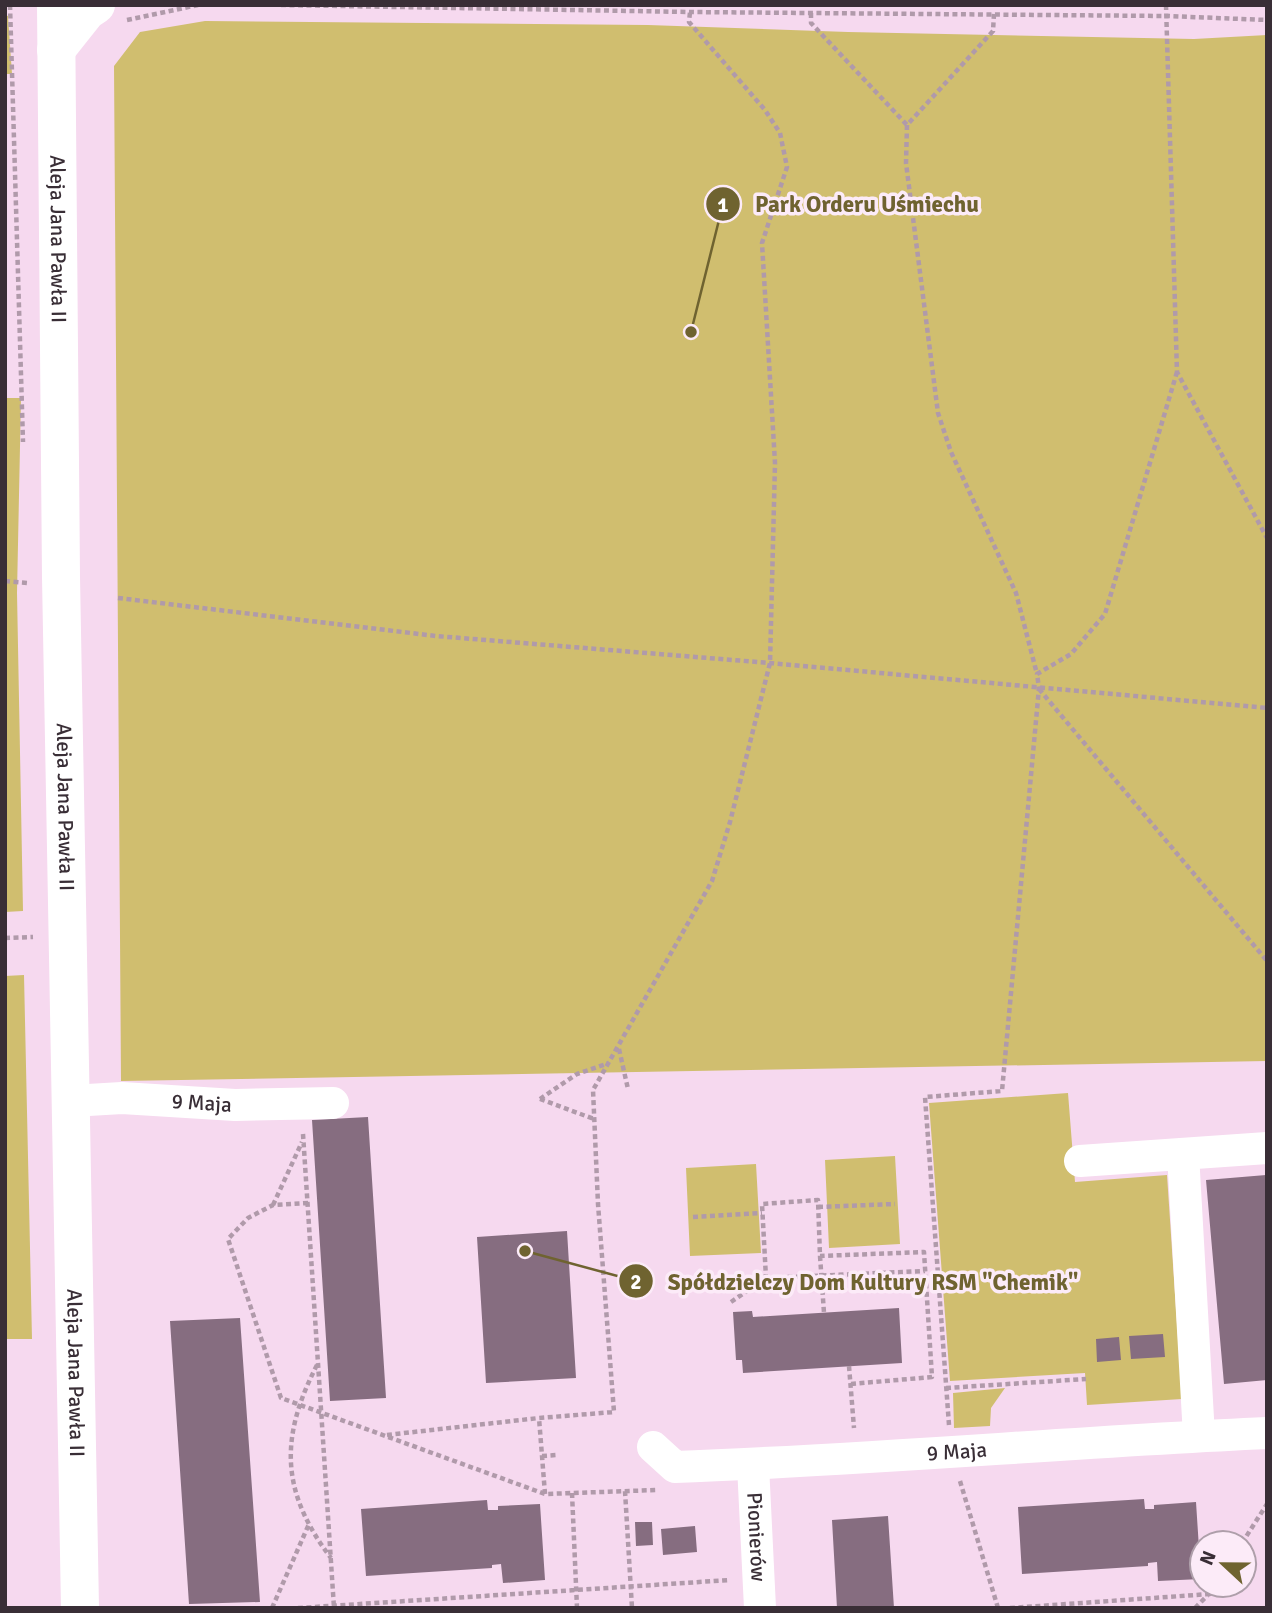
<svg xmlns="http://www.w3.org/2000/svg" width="1272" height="1613" viewBox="0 0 1272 1613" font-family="Signika,sans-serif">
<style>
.green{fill:#d0be6f}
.building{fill:#866d80}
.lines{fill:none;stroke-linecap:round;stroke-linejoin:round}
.path{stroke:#b09aaa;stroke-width:4.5;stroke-dasharray:5 3.5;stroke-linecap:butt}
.minor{stroke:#fff;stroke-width:32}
.tertiary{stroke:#fff;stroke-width:38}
.secondary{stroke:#fff;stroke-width:38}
.labels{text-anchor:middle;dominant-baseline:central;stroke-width:7;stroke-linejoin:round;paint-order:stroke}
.street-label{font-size:21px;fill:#392e36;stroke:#fcebf8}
.leader{fill:none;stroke:#6f6330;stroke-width:2.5}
.callout-dot{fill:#6f6330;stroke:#fcebf8;stroke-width:2.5}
.mark-label{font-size:21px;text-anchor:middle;font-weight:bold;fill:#fff}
.callout-label{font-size:23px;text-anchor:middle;font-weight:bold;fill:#6f6330;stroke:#fcebf8;stroke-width:7;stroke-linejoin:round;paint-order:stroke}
</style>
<rect width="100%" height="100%" fill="#f6d9ef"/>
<!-- green -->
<path class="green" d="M5 15 8 16 12 74H5Z
M205 21 648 25 848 32 1194 39 1267 35V1061L121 1081 114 66 140 32Z
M5 398H21L17 593 23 911 5 912Z
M24 975 32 1339H5V976Z
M1068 1093 1075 1182 1167 1175 1182 1399 1087 1405 1085 1373 950 1381 929 1103Z
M895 1156 900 1244 829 1248 825 1160Z
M756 1164 761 1253 690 1256 686 1168Z
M1005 1388 991 1408 990 1426 954 1428 953 1393Z"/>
<!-- building -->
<path class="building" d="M368 1117 386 1398 330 1401 312 1120Z
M1266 1175 1267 1380 1224 1384 1206 1180Z
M567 1231 576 1378 486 1383 477 1237Z
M899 1308 902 1363 743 1373 742 1360H736L733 1312 752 1311 753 1317Z
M240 1318 260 1602 189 1604 170 1321Z
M1163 1334 1165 1357 1131 1359 1129 1336Z
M1119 1337 1121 1360 1097 1362 1096 1339Z
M1144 1499 1145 1509H1154V1505L1196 1502 1201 1579 1158 1581 1157 1562 1148 1563V1566L1022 1574 1018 1507Z
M487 1500 488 1510H498V1506L540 1504 545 1580 503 1583 501 1564 492 1565V1568L366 1576 361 1509Z
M888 1516 894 1608H837L832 1520Z
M635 1522H652L653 1545 636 1546Z
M695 1526 697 1552 663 1555 661 1529Z"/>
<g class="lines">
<!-- path -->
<path class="path" d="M10 5 23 442
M281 5 690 12 1167 16 1267 20
M1166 5 1177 372 1267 538
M811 13V23L907 125
M994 14 993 31 907 125 906 163 938 413 951 452 1016 593 1037 674
M127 20 198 5
M5 581 28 583
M118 598 436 636 770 663 1267 708
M1039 689 1267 961
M5 938 33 937
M619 1049 628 1089
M540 1099 577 1074 609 1063
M540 1099 594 1119
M303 1134 334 1608
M308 1203 273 1205 248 1218 228 1239 281 1398 545 1494 657 1490
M273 1205 302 1142
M818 1207 895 1204
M693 1217 762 1213
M820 1256 824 1313
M731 1302 766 1278
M317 1365C280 1437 280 1491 331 1558
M849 1366 854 1428
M851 1384 932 1377 924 1252 820 1256 818 1200 762 1204 766 1278 925 1271
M946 1388 1086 1379
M949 1425 925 1097 1002 1091 1039 688 1037 674 1071 654 1105 614 1177 372
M387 1435 539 1418
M542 1456 557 1455
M960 1481 998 1608
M625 1491 632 1608
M572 1493 577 1608
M545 1494 539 1418 614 1412 598 1204 593 1090 712 881 730 822 770 663 775 463 762 243 787 167 780 133 765 110 689 22 690 12
M1242 1543 1267 1504
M272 1608 309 1524
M298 1608 730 1580
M1010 1608 1210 1594 1215 1585
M1195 1608 1209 1594"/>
<!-- minor -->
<g class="minor">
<path id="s1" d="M71 1101 122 1098 235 1105 333 1103"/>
<path d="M1183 1154 1199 1436"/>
<path d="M1080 1161 1267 1148"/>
<path id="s2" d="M653 1447 675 1467C872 1460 1069 1442 1267 1433"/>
<path id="s3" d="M753 1465 760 1608"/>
</g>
<!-- tertiary -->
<path class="tertiary" d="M56 50 87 11 96 5"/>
<!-- secondary -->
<path class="secondary" id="s4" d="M56 5 61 577 80 1608"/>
</g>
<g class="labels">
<!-- street labels -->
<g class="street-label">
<text stroke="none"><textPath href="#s4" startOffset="234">Aleja Jana Pawła II</textPath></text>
<text stroke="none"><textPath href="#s4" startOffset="802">Aleja Jana Pawła II</textPath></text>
<text stroke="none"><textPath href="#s1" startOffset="131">9 Maja</textPath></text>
<text stroke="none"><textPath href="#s4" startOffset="1368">Aleja Jana Pawła II</textPath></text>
<text stroke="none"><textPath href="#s2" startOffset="312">9 Maja</textPath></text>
<text stroke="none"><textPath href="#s3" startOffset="72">Pionierów</textPath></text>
</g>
</g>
<!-- callouts -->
<path class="leader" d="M691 332L723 204M525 1251L636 1281"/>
<g class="callout-dot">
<circle cx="691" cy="332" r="7"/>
<circle cx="525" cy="1251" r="7"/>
<circle cx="723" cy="204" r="18"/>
<circle cx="636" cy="1281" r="18"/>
</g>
<g class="mark-label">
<text x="723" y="212">1</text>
<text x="636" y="1289">2</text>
</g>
<g class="callout-label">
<text x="867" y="212">Park Orderu Uśmiechu</text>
<text x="873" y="1290">Spółdzielczy Dom Kultury RSM "Chemik"</text>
</g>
<!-- border -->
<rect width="1272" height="1613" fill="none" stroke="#392e36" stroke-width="14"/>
<!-- north arrow -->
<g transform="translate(1223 1564) rotate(292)"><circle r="33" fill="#fcebf8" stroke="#ae9faa" stroke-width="2"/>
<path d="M0-5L12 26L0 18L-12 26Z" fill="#6f6330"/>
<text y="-10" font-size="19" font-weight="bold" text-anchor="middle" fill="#392e36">N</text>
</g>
</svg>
